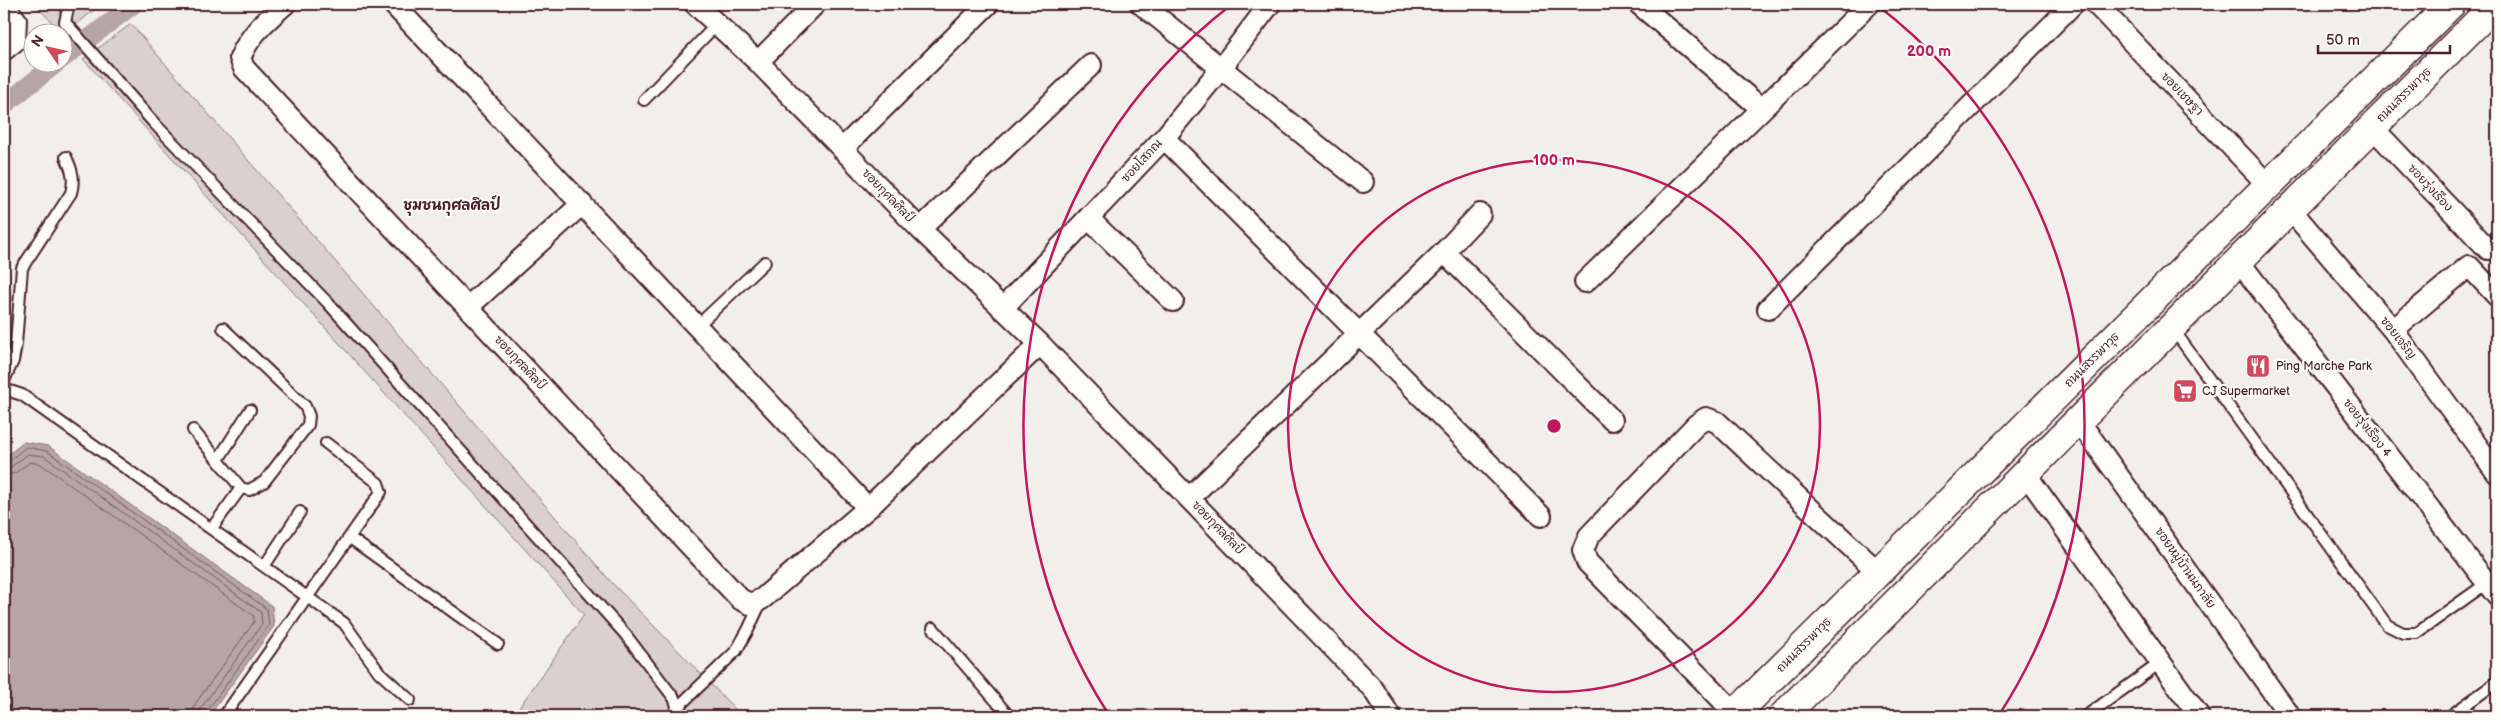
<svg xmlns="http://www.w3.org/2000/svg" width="2501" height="720" viewBox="0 0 2501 720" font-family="'Balsamiq Sans','Playpen Sans Thai',sans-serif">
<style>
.green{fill:#d9d0cf;stroke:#92787d}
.water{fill:#b7a5a6;stroke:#8b6f75}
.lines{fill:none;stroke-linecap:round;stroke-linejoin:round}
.shore{stroke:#76555c;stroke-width:1}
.canal{stroke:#b7a5a6;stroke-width:19}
.lane-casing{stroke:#4a1f2b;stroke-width:14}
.street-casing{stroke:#4a1f2b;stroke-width:24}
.secondary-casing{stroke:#4a1f2b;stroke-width:31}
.lane{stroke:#fdfcf7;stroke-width:10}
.street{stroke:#fdfcf7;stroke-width:20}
.secondary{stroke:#fdfcf7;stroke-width:28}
.ring{fill:none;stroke:#c2185b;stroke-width:2.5}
.labels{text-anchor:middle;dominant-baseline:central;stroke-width:4.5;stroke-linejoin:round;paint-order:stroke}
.street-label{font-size:12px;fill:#4a1f2b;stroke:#fdfcf7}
.poi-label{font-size:12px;fill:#4a1f2b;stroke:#fdfcf7;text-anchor:start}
.neighbourhood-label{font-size:14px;font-weight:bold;fill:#4a1f2b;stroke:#fdfcf7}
.centre{fill:#c2185b;stroke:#fdfcf7;stroke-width:2.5}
.ring-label{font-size:15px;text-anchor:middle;font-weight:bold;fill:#c2185b;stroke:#fdfcf7;stroke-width:4.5;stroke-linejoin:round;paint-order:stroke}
</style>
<rect width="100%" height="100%" fill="#f2efeb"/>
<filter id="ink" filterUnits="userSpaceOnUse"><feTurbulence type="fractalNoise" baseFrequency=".02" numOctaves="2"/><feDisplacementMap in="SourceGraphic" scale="10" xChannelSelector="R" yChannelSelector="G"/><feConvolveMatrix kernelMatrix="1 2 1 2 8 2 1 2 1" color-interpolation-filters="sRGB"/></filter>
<g filter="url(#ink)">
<!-- green -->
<path class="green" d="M34 4H101L63 36 62 32Z
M131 24 612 583 742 716H513L584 615 83 59Z"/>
<!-- water -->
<path class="water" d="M24 442 48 446 272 606 274 626 209 716H4V458Z"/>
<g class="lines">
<!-- shore -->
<path class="shore" d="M4 462 9 461 26 447 47 451 267 609 269 625 207 711 206 716
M4 468 11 467 28 454 44 456 261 612 262 624 201 708 199 716
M4 476 15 473 30 462 41 464 254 616V622L195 704 192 716"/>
<!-- canal -->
<path class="canal" d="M62 59 134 4
M4 105 58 62"/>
<defs>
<path id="lane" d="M69 4 65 22 154 123 328 303 625 634 674 698 681 716
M644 100 717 24
M697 326 765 262
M2173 329 2387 625 2403 633H2417L2487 583
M4 381 13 361 16 344 22 268 71 193C75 179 72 170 66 157
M4 389 22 395 344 623 379 672 410 700
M193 430 241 488
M218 460 250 410
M212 528 241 488 249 490 264 482 308 425 309 416 305 406 223 328
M350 538 498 644
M265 565 300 512
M933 628 1009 716
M224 716 381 492 378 483 326 443
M672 716 678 707 736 651 748 630 762 600
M2086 716 2160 663
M2450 716 2497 682"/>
<path id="street" d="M285 4C267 20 250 34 240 58L244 68 740 599 750 604 762 599 868 508 1040 344
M393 4 868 508
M695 4 758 62 920 229 1040 344 1373 689 1390 716
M1141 4 1363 182
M1639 4 1762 109 1869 4
M2096 4 2268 185
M4 6 16 20 15 41 4 50
M758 62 815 4
M2372 127 2488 249
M1164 138 1541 516
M842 149 988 4
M2290 209 2393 330 2497 473
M1088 218 1173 301
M920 229 1091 65
M1444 252 1612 420
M2237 259 2497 596
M1585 282 1762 109
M468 307 582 204
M1002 309 1164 138 1222 67 1270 4
M1768 309 2073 4
M2393 330 2469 266 2497 296
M2079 421 2290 716
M2025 473 2199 716
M1189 498 1444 252 1480 214
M1736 714 1587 562 1583 550 1589 536 1696 425 1706 418 1717 422 1878 572"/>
<path id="secondary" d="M1733 716 2451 4
M1783 716C2020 478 2258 241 2496 4"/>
</defs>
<!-- lane casing -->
<use href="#lane" class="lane-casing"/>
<!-- street casing -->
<use href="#street" class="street-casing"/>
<!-- secondary casing -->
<use href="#secondary" class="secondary-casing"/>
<!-- lane -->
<use href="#lane" class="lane"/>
<!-- street -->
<use href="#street" class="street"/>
<!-- secondary -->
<use href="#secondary" class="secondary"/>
</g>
</g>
<!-- distance rings -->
<g class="ring">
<circle cx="1554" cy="426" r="266"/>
<path d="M1109 715A531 531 0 0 1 1231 5M1877 5A531 531 0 0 1 1999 715"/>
</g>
<!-- icons -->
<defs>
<symbol id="restaurant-square" viewBox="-11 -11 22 22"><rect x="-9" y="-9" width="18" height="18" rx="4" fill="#d1495b" stroke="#fdfcf7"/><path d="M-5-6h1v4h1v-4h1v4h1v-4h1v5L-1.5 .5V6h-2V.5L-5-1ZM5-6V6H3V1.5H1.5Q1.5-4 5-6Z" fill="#fff"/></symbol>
<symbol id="supermarket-square" viewBox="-11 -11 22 22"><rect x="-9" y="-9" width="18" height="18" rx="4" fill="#d1495b" stroke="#fdfcf7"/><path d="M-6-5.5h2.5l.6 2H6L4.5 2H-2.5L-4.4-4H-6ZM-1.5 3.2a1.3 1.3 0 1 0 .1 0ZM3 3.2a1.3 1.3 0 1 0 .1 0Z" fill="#fff"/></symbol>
</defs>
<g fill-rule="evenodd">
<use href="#restaurant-square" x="2244" y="352" width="28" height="28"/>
<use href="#supermarket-square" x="2171" y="377" width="28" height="28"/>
</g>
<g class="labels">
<!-- street labels -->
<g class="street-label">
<text transform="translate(2182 94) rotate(46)">ซอยเชษฐา</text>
<text transform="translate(2404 95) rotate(-45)">ถนนสรรพาวุธ</text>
<text transform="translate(1142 161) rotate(-47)">ซอยโสภณ</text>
<text transform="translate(2430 188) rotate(47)">ซอยรุ่งเรือง</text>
<text transform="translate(888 196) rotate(46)">ซอยกุศลศิลป์</text>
<text transform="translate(2398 338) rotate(52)">ซอยเจริญ</text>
<text transform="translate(2092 360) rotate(-45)">ถนนสรรพาวุธ</text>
<text transform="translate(520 363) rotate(47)">ซอยกุศลศิลป์</text>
<text transform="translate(2367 428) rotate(52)">ซอยรุ่งเรือง 4</text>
<text transform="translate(1218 528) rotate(46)">ซอยกุศลศิลป์</text>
<text transform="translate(2185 568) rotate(55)">ซอยหมู่บ้านนภาลัย</text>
<text transform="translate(1804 645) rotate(-45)">ถนนสรรพาวุธ</text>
</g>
<!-- poi labels -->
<g class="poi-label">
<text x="2276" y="366">Ping Marche Park</text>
<text x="2202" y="391">CJ Supermarket</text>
</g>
<!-- neighbourhood labels -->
<g class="neighbourhood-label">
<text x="452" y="205">ชุมชนกุศลศิลป์</text>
</g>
</g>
<circle cx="1554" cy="426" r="8" class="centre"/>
<g class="ring-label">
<text x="1929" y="56">200 m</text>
<text x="1554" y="165">100 m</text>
</g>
<!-- margin -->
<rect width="2501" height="720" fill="none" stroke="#fdfcf7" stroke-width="20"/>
<rect x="10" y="10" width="2481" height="700" fill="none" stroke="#4a1f2b" stroke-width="2" filter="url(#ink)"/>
<!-- north arrow -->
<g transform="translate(48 48) rotate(304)"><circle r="24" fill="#fdfcf7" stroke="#b5a4a5"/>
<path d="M0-4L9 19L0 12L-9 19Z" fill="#d1495b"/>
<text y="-8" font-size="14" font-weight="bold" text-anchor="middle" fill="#4a1f2b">N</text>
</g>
<!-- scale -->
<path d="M2318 45v8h132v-8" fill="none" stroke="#4a1f2b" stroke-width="2.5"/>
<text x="2326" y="45" font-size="15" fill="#4a1f2b" stroke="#fdfcf7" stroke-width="4" paint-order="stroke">50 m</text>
</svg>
